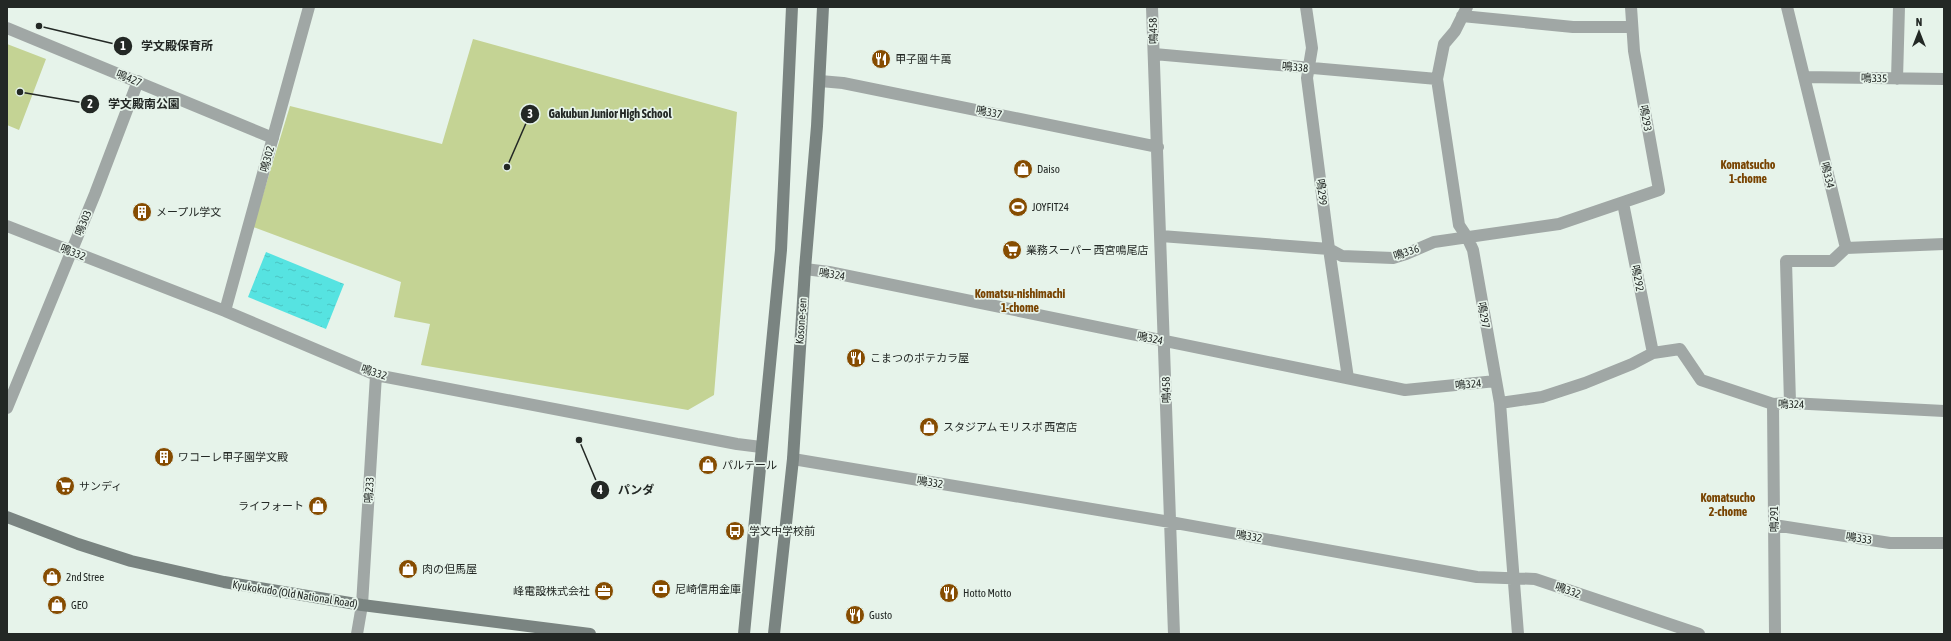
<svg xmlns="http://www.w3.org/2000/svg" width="1951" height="641" viewBox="0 0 1951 641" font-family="'Asap Condensed','Noto Sans JP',sans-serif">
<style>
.green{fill:#c4d394}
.water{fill:url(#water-ripples)}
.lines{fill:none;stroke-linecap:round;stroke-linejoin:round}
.street{stroke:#a0a7a5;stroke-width:12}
.secondary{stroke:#7a8481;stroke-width:12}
.labels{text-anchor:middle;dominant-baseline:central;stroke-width:3.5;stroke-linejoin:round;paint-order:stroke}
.street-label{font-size:11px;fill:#232825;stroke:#e6f3ea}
.poi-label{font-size:11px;fill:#232825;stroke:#e6f3ea;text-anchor:start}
.neighbourhood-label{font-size:12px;font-weight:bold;fill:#784301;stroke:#e6f3ea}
.leader{fill:none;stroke:#232825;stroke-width:1.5}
.callout-dot{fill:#232825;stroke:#e6f3ea;stroke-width:1.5}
.mark-label{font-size:12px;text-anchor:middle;font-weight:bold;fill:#fff}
.callout-label{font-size:12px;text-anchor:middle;font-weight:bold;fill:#232825;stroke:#e6f3ea;stroke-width:3.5;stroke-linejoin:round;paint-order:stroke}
</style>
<defs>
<pattern id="water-ripples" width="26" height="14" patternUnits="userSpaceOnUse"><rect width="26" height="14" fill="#56e3e1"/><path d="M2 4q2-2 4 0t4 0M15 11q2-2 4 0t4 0" fill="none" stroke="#4bc3c1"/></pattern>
</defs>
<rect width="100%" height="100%" fill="#e6f3ea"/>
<!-- green -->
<path class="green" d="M473 39 737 112 714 395 688 410 421 365 430 324 394 317 401 282 253 227 290 106 442 144Z
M7 44 46 59 19 130 7 125Z"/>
<!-- water -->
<path class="water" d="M266 252 344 284 326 329 248 297Z"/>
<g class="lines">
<!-- street -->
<path class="street" d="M1152 7 1174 634
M1306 7 1312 48 1307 78 1329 249 1348 378
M1467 7 1455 31 1444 44 1437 79 1459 225 1467 237 1473 250 1500 403 1518 634
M1787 7 1846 248
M1462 16 1573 27H1632
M7 28 273 138
M1154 54 1437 79
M1804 77 1944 79
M1897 79 1899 7
M820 81 843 83 1158 147
M1623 203 1653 353
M7 226 225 311 376 375 737 444 761 447
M1161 236 1329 249 1342 256 1393 258 1406 254 1434 242 1559 224 1659 190 1634 51 1631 7
M1846 248 1944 244
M805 269 829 272 1405 390 1496 381
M225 311 309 7
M1500 403 1542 397 1585 383 1632 364 1653 353 1680 349 1701 380 1773 404 1790 403 1944 411
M1790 403 1786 261H1832L1846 248
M1773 404 1775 634
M7 408 95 194 138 81
M793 459 1170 522 1477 577 1535 579 1699 634
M1774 525 1890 543H1944
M357 634 362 605 376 375"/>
<!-- secondary -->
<path class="secondary" d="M7 517 78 544 131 561 224 582 362 605 590 634
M744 634 781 250 792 7
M774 634 793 459 805 269 817 126 823 7"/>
</g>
<!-- icons -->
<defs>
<symbol id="restaurant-disc" viewBox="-11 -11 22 22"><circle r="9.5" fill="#864c01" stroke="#e6f3ea"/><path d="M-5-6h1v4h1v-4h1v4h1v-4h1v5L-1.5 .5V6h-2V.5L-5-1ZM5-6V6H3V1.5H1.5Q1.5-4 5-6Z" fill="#fff"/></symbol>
<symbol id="shop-disc" viewBox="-11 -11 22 22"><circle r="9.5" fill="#864c01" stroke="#e6f3ea"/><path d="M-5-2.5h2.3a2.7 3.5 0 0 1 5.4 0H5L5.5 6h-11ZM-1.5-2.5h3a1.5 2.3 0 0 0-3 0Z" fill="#fff"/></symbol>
<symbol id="stadium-disc" viewBox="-11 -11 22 22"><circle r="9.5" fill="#864c01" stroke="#e6f3ea"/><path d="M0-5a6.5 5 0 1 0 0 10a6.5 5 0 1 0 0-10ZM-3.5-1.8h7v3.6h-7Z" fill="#fff"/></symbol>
<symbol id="building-disc" viewBox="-11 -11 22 22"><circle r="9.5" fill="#864c01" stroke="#e6f3ea"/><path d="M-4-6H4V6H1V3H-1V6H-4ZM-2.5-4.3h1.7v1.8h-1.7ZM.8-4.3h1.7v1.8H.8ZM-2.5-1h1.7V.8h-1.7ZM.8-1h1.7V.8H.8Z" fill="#fff"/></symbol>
<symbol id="supermarket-disc" viewBox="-11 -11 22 22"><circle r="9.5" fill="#864c01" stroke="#e6f3ea"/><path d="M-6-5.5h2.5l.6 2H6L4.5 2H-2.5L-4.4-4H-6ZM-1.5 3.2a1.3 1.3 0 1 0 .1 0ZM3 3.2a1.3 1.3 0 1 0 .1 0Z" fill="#fff"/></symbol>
<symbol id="bus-disc" viewBox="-11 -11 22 22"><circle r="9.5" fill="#864c01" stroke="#e6f3ea"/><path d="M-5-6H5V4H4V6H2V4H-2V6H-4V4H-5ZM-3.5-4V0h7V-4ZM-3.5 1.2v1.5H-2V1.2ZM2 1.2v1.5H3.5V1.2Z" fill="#fff"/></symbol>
<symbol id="bank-disc" viewBox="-11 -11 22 22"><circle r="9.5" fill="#864c01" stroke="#e6f3ea"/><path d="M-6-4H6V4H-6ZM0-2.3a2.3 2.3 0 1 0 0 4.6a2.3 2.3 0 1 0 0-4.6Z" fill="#fff"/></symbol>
<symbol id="office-disc" viewBox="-11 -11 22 22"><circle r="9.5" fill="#864c01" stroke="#e6f3ea"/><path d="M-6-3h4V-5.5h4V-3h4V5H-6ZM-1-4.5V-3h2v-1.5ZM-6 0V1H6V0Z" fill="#fff"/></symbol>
</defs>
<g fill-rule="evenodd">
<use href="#restaurant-disc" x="870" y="48" width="22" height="22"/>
<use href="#shop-disc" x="1012" y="158" width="22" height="22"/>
<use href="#stadium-disc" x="1007" y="196" width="22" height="22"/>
<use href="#building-disc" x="131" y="201" width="22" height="22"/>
<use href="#supermarket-disc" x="1001" y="239" width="22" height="22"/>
<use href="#restaurant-disc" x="845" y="347" width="22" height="22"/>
<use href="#shop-disc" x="918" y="416" width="22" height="22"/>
<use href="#building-disc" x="153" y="446" width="22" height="22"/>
<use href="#shop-disc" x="697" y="454" width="22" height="22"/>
<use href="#supermarket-disc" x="54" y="475" width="22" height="22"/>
<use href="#shop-disc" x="307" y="495" width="22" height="22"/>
<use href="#bus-disc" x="724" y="520" width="22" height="22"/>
<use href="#shop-disc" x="397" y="558" width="22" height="22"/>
<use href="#shop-disc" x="41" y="566" width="22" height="22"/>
<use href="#bank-disc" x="650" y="578" width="22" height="22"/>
<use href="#office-disc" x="593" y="580" width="22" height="22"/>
<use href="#restaurant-disc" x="938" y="582" width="22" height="22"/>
<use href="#shop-disc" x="46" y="594" width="22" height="22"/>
<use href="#restaurant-disc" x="844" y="604" width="22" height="22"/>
</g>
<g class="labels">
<!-- street labels -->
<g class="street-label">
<text transform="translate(1153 31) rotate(-92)">鳴458</text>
<text transform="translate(1295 67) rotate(5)">鳴338</text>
<text transform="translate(129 78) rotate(22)">鳴427</text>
<text transform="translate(1874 78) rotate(1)">鳴335</text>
<text transform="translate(989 112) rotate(12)">鳴337</text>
<text transform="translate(1646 118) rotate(80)">鳴293</text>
<text transform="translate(267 159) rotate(-75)">鳴302</text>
<text transform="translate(1828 175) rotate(76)">鳴334</text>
<text transform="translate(1322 192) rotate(83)">鳴299</text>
<text transform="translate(83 223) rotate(-68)">鳴303</text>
<text transform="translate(73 252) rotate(21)">鳴332</text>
<text transform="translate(1406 252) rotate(-18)">鳴336</text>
<text transform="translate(832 274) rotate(10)">鳴324</text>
<text transform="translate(1638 278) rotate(79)">鳴292</text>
<text transform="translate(1484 315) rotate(80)">鳴297</text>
<text transform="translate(801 321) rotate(-86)">Kosone-sen</text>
<text transform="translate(1150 338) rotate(12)">鳴324</text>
<text transform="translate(374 372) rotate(18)">鳴332</text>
<text transform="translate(1468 384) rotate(-5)">鳴324</text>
<text transform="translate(1166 390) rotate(-91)">鳴458</text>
<text transform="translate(1791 404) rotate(1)">鳴324</text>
<text transform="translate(930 482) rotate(9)">鳴332</text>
<text transform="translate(369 490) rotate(-86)">鳴233</text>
<text transform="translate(1774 519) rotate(-90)">鳴291</text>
<text transform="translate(1249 536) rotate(10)">鳴332</text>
<text transform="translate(1859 538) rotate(9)">鳴333</text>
<text transform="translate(1568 590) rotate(19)">鳴332</text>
<text transform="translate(295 594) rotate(9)">Kyukokudo (Old National Road)</text>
</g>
<!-- poi labels -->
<g class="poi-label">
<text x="895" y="59">甲子園 牛萬</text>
<text x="1037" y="169">Daiso</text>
<text x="1032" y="207">JOYFIT24</text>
<text x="156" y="212">メープル学文</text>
<text x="1026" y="250">業務スーパー 西宮鳴尾店</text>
<text x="870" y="358">こまつのポテカラ屋</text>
<text x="943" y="427">スタジアム モリスポ 西宮店</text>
<text x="178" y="457">ワコーレ甲子園学文殿</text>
<text x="722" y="465">パルテール</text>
<text x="79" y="486">サンディ</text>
<text x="304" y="506" text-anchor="end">ライフォート</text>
<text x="749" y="531">学文中学校前</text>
<text x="422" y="569">肉の但馬屋</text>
<text x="66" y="577">2nd Stree</text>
<text x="675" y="589">尼崎信用金庫</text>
<text x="590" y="591" text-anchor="end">峰電設株式会社</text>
<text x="963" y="593">Hotto Motto</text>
<text x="71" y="605">GEO</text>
<text x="869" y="615">Gusto</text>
</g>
<!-- neighbourhood labels -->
<g class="neighbourhood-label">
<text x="1748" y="165">Komatsucho<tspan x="1748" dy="14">1-chome</tspan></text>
<text x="1020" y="294">Komatsu-nishimachi<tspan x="1020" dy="14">1-chome</tspan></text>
<text x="1728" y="498">Komatsucho<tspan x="1728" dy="14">2-chome</tspan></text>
</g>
</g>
<!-- callouts -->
<path class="leader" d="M39 26L123 46M20 92L90 104M507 167L530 114M579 440L600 490"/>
<g class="callout-dot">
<circle cx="39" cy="26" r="4"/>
<circle cx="20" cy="92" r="4"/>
<circle cx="507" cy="167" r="4"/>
<circle cx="579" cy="440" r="4"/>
<circle cx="123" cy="46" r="10"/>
<circle cx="90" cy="104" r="10"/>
<circle cx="530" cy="114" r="10"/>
<circle cx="600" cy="490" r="10"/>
</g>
<g class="mark-label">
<text x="123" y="50">1</text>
<text x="90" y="108">2</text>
<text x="530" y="118">3</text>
<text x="600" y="494">4</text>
</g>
<g class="callout-label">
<text x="177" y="50">学文殿保育所</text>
<text x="144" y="108">学文殿南公園</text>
<text x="610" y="118">Gakubun Junior High School</text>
<text x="636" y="494">パンダ</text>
</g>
<!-- border -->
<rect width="1951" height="641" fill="none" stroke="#232825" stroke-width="16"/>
<!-- north arrow -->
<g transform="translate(1919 32)" stroke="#e6f3ea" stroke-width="3" paint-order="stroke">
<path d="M0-3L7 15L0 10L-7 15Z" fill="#232825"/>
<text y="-6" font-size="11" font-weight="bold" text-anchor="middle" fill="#232825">N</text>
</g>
</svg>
